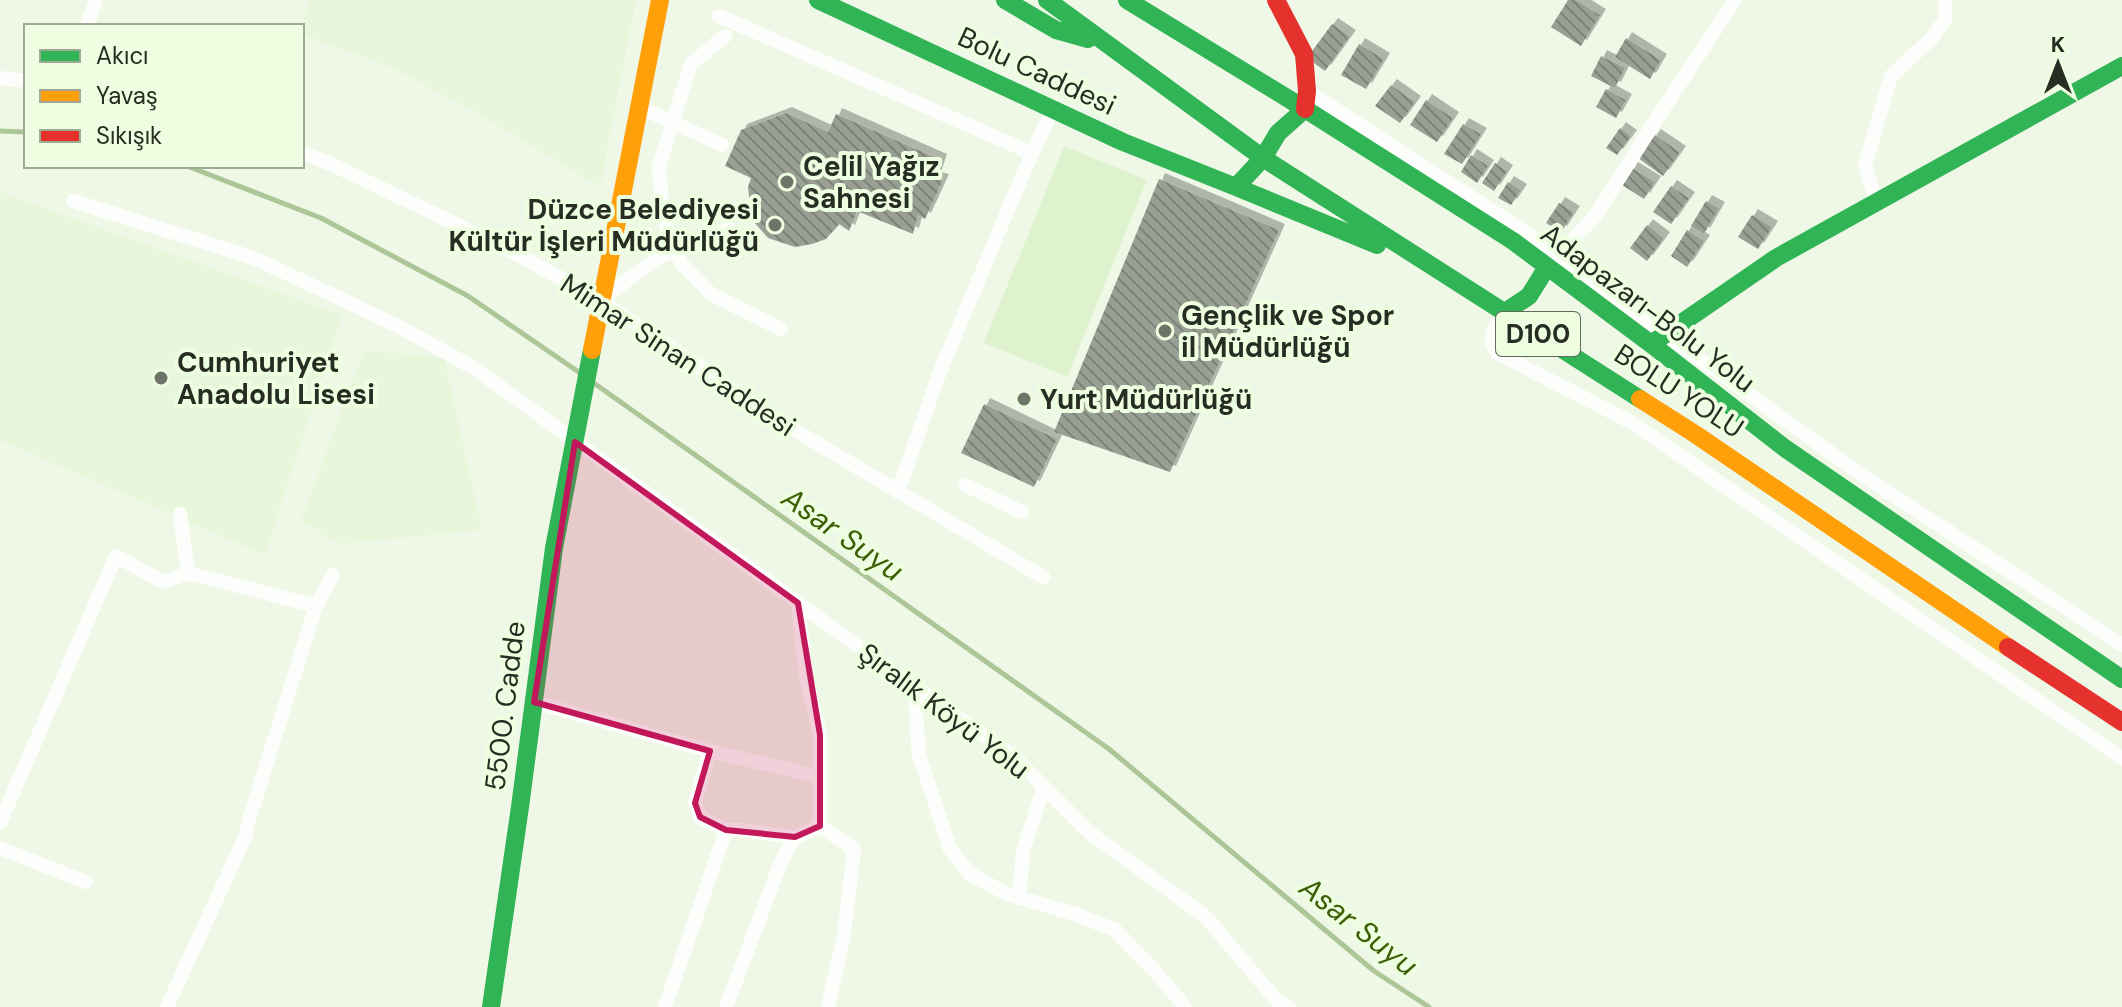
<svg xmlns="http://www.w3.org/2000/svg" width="2122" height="1007" viewBox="0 0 2122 1007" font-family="'DM Sans',sans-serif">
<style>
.built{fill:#e8f6db}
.garden{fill:#def2cd}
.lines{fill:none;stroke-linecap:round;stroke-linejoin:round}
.stream{stroke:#adc697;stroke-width:5}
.building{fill:url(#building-back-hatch);filter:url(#shadow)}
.street{stroke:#fdfefb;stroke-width:14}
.fast{stroke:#30b455;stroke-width:18}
.slow{stroke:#ff9f0a;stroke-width:18}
.jam{stroke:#e5322d;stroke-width:18}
.marked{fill:#c2185b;fill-opacity:0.2;stroke:#c2185b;stroke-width:6;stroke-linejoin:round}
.poi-dot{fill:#6e7468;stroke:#eefee1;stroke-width:3}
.labels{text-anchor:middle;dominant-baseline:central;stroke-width:8;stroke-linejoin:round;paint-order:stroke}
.shield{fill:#eefee1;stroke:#636c5c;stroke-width:2}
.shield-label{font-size:26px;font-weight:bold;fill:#282d23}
.street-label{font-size:28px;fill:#282d23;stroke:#eefee1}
.poi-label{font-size:28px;font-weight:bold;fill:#282d23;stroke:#eefee1;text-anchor:start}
.water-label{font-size:30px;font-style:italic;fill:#3c6004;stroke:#eefee1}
</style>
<defs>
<pattern id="building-back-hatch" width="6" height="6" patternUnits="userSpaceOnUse" patternTransform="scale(2)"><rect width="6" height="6" fill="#999f93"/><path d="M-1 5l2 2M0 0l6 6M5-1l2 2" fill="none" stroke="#7d8278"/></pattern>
<filter id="shadow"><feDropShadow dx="6" dy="-6" stdDeviation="0" flood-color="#0004"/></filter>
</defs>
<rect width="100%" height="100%" fill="#eff8e7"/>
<!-- built -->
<path class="built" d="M310 0H636L600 187 475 112 387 65 302 35 301 26Z
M0 192 342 315 265 555 0 440Z
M364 351 444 357 482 530 339 544 301 520Z"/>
<!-- garden -->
<path class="garden" d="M1064 146 1147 180 1067 377 984 343Z"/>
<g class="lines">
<!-- stream -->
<path class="stream" d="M0 131 26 132
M187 166 321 218 468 296 583 375
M591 381 1109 749 1374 971 1429 1007"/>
</g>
<!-- building -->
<path class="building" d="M1568 0H1576L1600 15 1581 46 1551 27Z
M1332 24 1350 36 1325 71 1307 58Z
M1626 38 1661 60 1650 79 1615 57Z
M1359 44 1384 59 1366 89 1341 75Z
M1601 56 1625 68 1615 88 1591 76Z
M1391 85 1415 102 1400 123 1375 106Z
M1606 89 1626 100 1616 118 1596 107Z
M1426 100 1453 118 1437 142 1410 125Z
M786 113 828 132 836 114 941 160 935 178 943 180 925 219 918 215 913 234 857 211 849 231 839 224 826 239 812 244 795 247 768 238 755 223 751 211 748 187 751 178 725 166 741 130Z
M1463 124 1481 134 1462 164 1444 154Z
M1620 128 1631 136 1617 155 1606 148Z
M1655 135 1680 152 1663 176 1638 158Z
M1471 155 1488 166 1477 183 1461 172Z
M1495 163 1507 171 1494 191 1482 183Z
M1632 168 1655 182 1644 199 1622 185Z
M1159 179 1279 230 1170 472 1054 432Z
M1508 182 1521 190 1511 205 1498 198Z
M1671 186 1689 198 1671 224 1653 212Z
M1706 201 1719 208 1704 234 1691 226Z
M1559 203 1574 212 1561 232 1546 223Z
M1752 215 1772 227 1758 249 1738 237Z
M1647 225 1664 238 1647 261 1630 248Z
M1687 230 1704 241 1687 267 1671 256Z
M984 404 1057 439 1034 487 961 453Z"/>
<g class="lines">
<!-- street -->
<path class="street" d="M719 16 1032 153
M87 26 96 0
M725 36 691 64 659 166 663 217 681 263 711 294 781 329
M0 78 26 81
M1307 91 1559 254 1665 334 1856 471 2122 645
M639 107 722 145
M302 153 331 164 505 248 601 300 781 422 1043 577
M73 201 254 258 398 326 474 368 877 660 1012 755 1090 833 1206 917 1277 1001 1289 1007
M1876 202 1865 165 1891 76 1931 39 1945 20V3L1944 0
M1553 260 1596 215 1654 123 1735 0
M601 299 661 256 729 229
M1505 312C1494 327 1485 336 1497 353L1631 422 2122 758
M965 485 1022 512
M898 492 939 374 1026 167 1053 109
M180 514 188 573 316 606 333 575
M798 603 806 678 820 735V826
M914 686 919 755 950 849 970 874 1007 894 1078 915 1115 930 1154 970 1185 1007
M534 702 710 751 820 777
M710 751 695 803 700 817 726 830H741L795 837
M0 823 116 556 163 582 188 573
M820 826 854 849 844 935 828 1007
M0 848 86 882
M1019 898 1023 851 1044 787
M167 1007 246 835 248 823 316 606
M665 1007 726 830
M726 1007 781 862 795 837 820 826"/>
<!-- fast -->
<path class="fast" d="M818 0 1123 142 1236 187
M1005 0 1056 30 1088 39
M1047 0 1263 158 1640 399
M1127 0 1305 109 1513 241 1651 344 1786 449 2122 679
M1305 109 1278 133 1263 158 1236 187 1377 245
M1505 312 1529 296 1547 267
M1651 344 1776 258 2122 66
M491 1007 520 807 554 548 592 350"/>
<!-- slow -->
<path class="slow" d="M592 350 660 0
M1640 399 1695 434 2008 647"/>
<!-- jam -->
<path class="jam" d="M1276 0 1304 54 1307 91 1305 109
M2008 647 2122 722"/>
</g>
<!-- marked area -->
<path class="marked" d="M575 442 798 603 820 735V826L795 837 726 830 700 817 695 803 710 751 534 702Z"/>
<!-- markers -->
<g class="poi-dot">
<circle cx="787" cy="182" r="8"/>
<circle cx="775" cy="225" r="8"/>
<circle cx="1165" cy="331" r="8"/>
<circle cx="161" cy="378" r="8"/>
<circle cx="1024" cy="399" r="8"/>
</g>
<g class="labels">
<!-- shield labels -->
<rect class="shield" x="1496" y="312" width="84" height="44" rx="6"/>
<g class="shield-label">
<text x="1538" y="334">D100</text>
</g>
<!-- street labels -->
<g class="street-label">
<text transform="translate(1037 71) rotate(25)">Bolu Caddesi</text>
<text transform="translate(1648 308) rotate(37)">Adapazarı-Bolu Yolu</text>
<text transform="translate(678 355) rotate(33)">Mimar Sinan Caddesi</text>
<text transform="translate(1679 391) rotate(33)">BOLU YOLU</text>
<text transform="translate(505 706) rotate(-83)">5500. Cadde</text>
<text transform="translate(944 711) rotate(37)">Şıralık Köyü Yolu</text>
</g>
<!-- poi labels -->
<g class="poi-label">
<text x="803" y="166">Celil Yağız<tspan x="803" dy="32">Sahnesi</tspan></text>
<text x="759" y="209" text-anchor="end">Düzce Belediyesi<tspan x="759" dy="32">Kültür İşleri Müdürlüğü</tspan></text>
<text x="1181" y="315">Gençlik ve Spor<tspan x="1181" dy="32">il Müdürlüğü</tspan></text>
<text x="177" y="362">Cumhuriyet<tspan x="177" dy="32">Anadolu Lisesi</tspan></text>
<text x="1040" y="399">Yurt Müdürlüğü</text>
</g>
<!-- water labels -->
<g class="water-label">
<text transform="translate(843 534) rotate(35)">Asar Suyu</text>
<text transform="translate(1359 926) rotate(38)">Asar Suyu</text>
</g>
</g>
<!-- legend -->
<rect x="24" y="24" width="280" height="144" fill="#eefee1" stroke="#9faa95" stroke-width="2"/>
<rect x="40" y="50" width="40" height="12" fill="#30b455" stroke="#9faa95" stroke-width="2"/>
<text x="96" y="64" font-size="24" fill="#282d23">Akıcı</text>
<rect x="40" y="90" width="40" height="12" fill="#ff9f0a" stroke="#9faa95" stroke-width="2"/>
<text x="96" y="104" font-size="24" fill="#282d23">Yavaş</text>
<rect x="40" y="130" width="40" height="12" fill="#e5322d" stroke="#9faa95" stroke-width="2"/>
<text x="96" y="144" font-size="24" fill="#282d23">Sıkışık</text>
<!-- north arrow -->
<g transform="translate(2058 64)" stroke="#eefee1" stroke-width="6" paint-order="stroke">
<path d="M0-6L14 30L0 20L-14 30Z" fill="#282d23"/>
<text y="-12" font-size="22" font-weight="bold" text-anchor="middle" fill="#282d23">K</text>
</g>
</svg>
